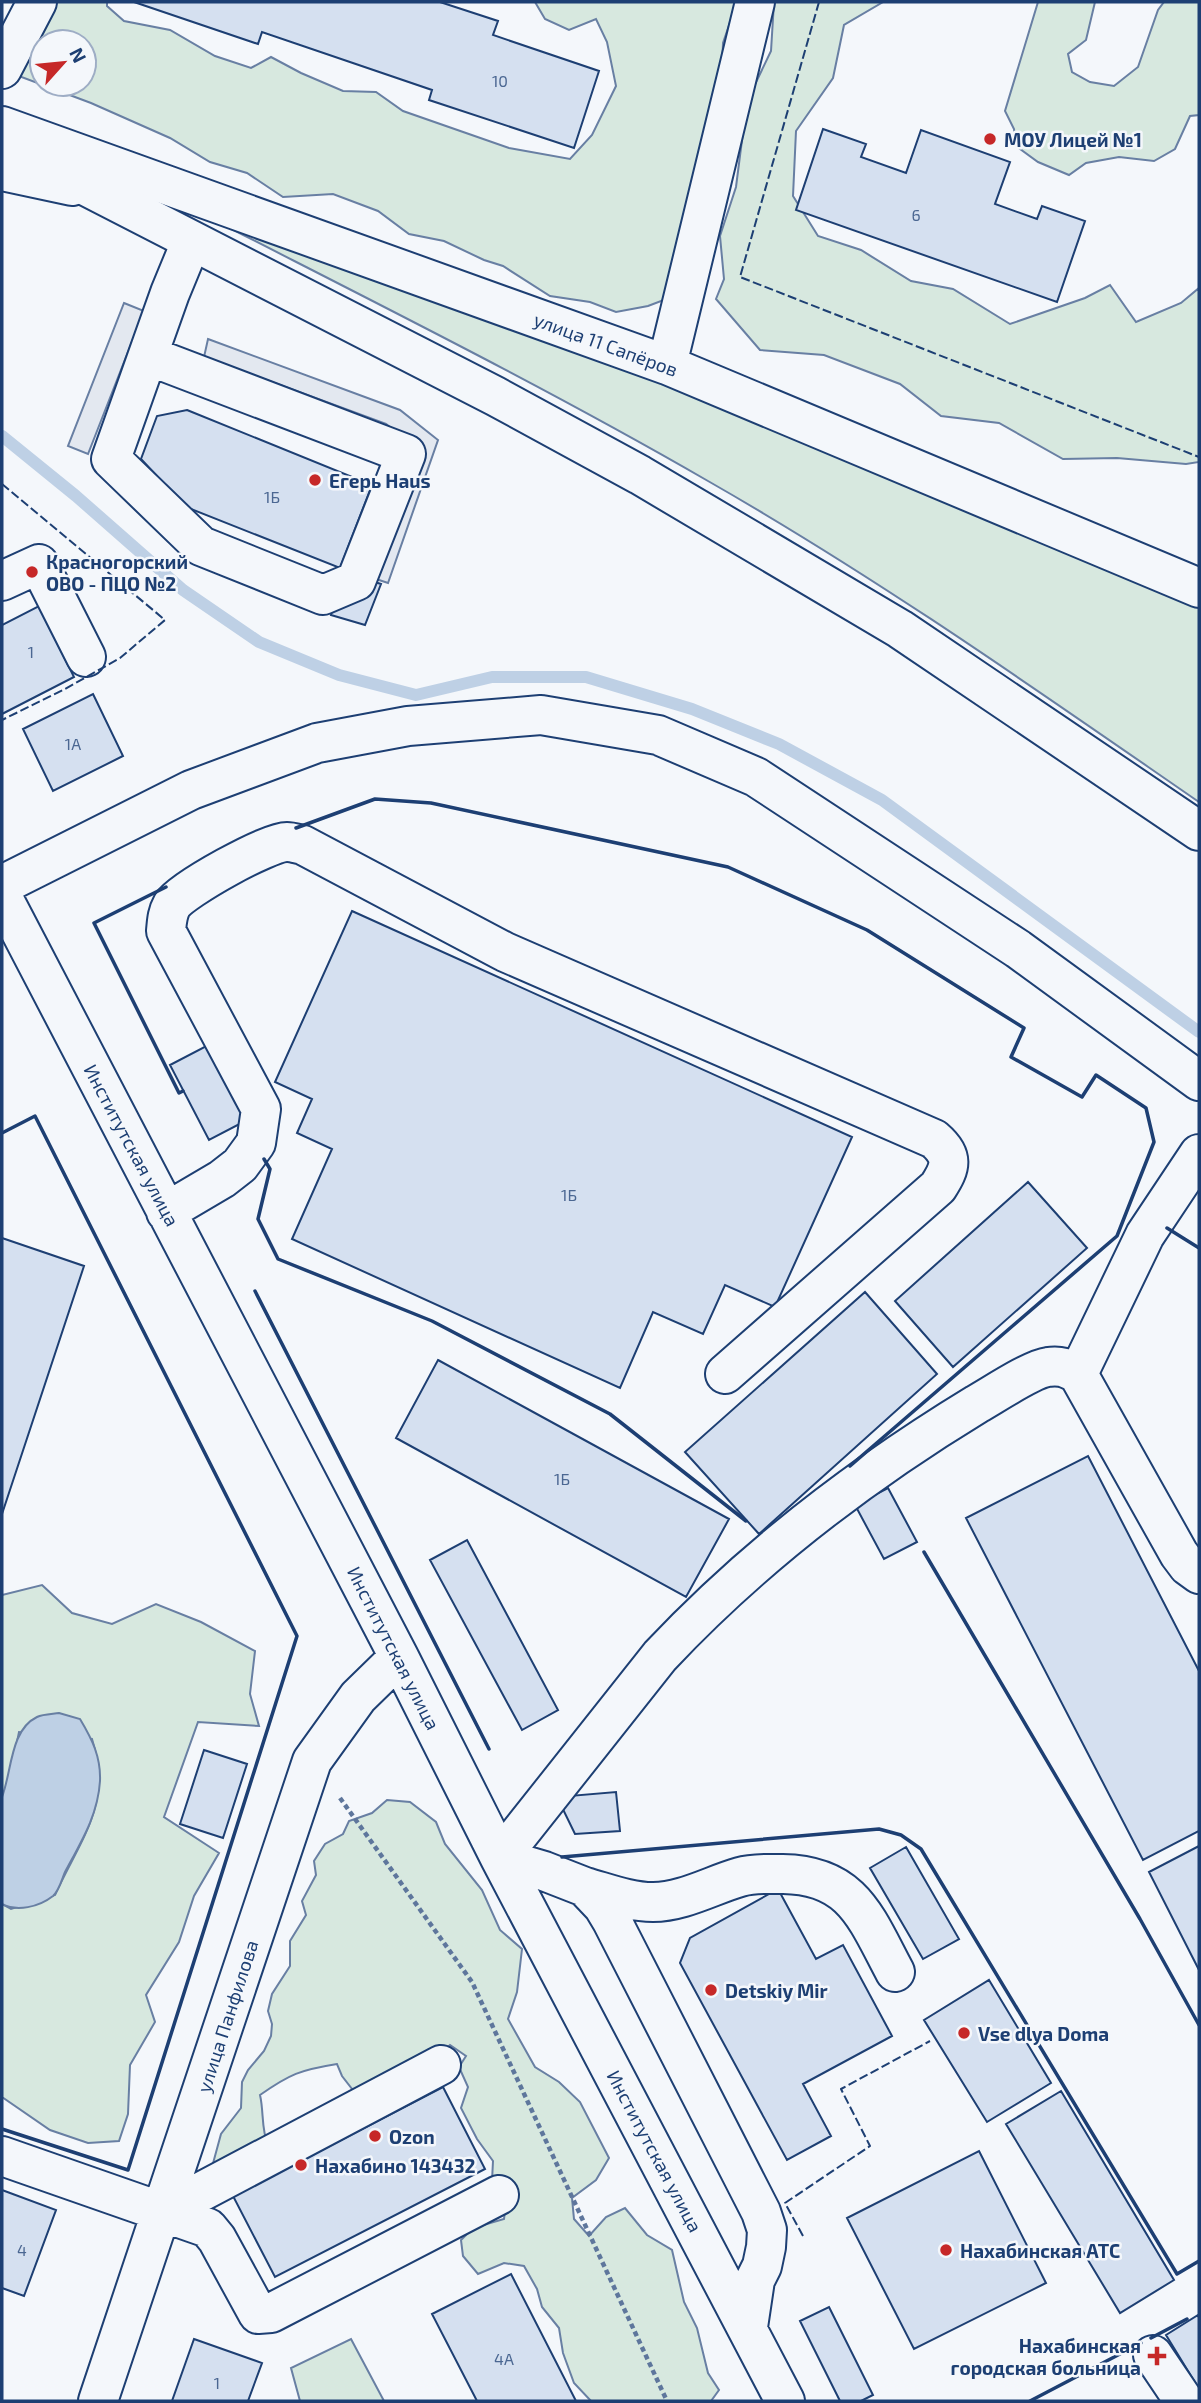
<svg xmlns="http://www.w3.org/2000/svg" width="1201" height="2403" viewBox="0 0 1201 2403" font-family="'Exo 2',sans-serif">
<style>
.green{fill:#d7e8df;stroke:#687fa3;stroke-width:2;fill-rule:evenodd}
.parking{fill:#e3e8f0;stroke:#687fa3;stroke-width:2}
.water{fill:#bed0e5;stroke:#687fa3;stroke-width:2}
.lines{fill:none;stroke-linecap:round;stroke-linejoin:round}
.stream{stroke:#bed0e5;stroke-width:12}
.building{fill:#d5e0f0;stroke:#1d3f73;stroke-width:2}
.minor-casing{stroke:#1d3f73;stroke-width:42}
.major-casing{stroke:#1d3f73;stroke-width:42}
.path{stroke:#5e769c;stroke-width:4.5;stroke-dasharray:5 3.5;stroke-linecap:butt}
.minor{stroke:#f4f7fb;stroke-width:38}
.major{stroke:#f4f7fb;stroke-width:38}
.fence{stroke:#1d3f73;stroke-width:2;stroke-dasharray:9 3.5;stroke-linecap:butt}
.wall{stroke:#1d3f73;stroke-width:3.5}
.poi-dot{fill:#c62828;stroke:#f4f7fb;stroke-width:2.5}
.labels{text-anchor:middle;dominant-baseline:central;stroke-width:5;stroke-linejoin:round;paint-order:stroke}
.number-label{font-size:16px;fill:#4b6792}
.poi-label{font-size:19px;font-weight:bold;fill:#1d3f73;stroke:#f4f7fb;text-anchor:start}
.street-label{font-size:19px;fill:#1d3f73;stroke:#f4f7fb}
</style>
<rect width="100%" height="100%" fill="#f4f7fb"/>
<!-- green -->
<path class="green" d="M45 2H107V6L124 21 170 30 215 56 251 68 271 57 301 73 343 91 376 92 403 111 509 148 570 159 592 135 616 86 607 42 596 19 569 30 545 19 535 2H737L723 43 721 94 677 295 648 306 616 312 590 302 550 296 503 266 484 260 444 241 409 234 378 211 333 194 283 197 247 173 210 162 170 138 91 103 8 72ZM42 42H84V84H42Z
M774 2H883L844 25 833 78 796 131 793 196 818 236 861 250 911 281 953 289 1010 324 1085 298 1110 285 1136 322 1181 303 1199 288V462L1186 464 1117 458 1063 459 999 423 941 416 900 384 824 355 760 350 716 299 724 279 720 236 736 187 747 101 771 51Z
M1038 2H1095L1086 40 1068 54 1072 72 1090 82 1114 86 1138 67 1158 10 1164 2H1199V115L1190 116 1175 149 1154 161 1119 157 1086 163 1069 175 1038 162 1016 146 1014 129 1005 111Z
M214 220 522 322 1199 606V802C1038 691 878 578 708 481 547 388 380 305 214 220Z
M42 1585 72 1613 112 1624 156 1604 201 1622 255 1651 250 1694 259 1726 198 1722 164 1817 219 1853 194 1896 179 1942 146 1995 155 2022 130 2065 128 2114 119 2141 88 2143 50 2130 2 2097V1904L11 1909 55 1895C80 1840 113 1804 92 1739L19 1732 9 1781 2 1797V1595Z
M387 1800 410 1802 436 1822 445 1844 482 1890 500 1930 522 1949 517 1992 508 2019 535 2067 559 2082 580 2102 609 2158 596 2180 572 2198 574 2219 589 2236 606 2217 625 2208 647 2235 672 2250 684 2302 697 2328 708 2373 719 2390 711 2401H591L574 2383 563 2353 559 2328 542 2307 537 2289 524 2266 504 2263 478 2274 463 2256 461 2240 473 2228 504 2219 507 2194 492 2181 493 2161 477 2139 461 2108 468 2087 459 2067 466 2056 450 2045 433 2060 356 2094 342 2076 337 2064C300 2070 290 2074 260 2095 264 2112 261 2129 268 2145L212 2167 221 2134 241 2108 242 2082 248 2070 264 2051 271 2036 272 2024 268 2011 272 1994 290 1966V1941L306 1915 302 1901 316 1875 314 1861 325 1844 343 1834 349 1821 372 1813Z
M351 2339 384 2401H300L291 2368Z"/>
<!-- parking -->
<path class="parking" d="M124 303 144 311 88 454 68 446Z
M208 339 400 410 438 440 388 583 373 578 417 449 386 424 204 357Z"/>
<!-- water -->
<path class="water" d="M59 1713 80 1719C92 1739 101 1757 100 1781 98 1815 81 1842 65 1872 62 1879 59 1891 53 1896 39 1907 17 1912 2 1904V1797C12 1771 10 1730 37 1717 43 1714 53 1714 59 1713Z"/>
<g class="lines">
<!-- stream -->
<path class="stream" d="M2 436 76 496 183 590 259 642 339 675 416 695 492 677H586L692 709 779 744 882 800 1199 1032"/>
</g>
<!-- building -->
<path class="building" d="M134 2H440L498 21 493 35 599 71 574 148 429 100 432 90 262 32 258 44Z
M823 129 866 144 861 157 906 173 921 130 1010 162 995 204 1037 219 1042 206 1085 221 1057 302 796 210Z
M187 410 372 485 340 568 186 507 141 459 157 416Z
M368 580 381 584 365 625 331 615 335 599Z
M39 606 74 677 2 714V625Z
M93 694 123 756 53 791 23 729Z
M352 911 852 1137 775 1307 725 1285 703 1334 653 1312 620 1388 292 1239 332 1149 297 1133 312 1099 275 1082Z
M214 1042 253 1117 209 1140 170 1065Z
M1028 1182 1087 1248 953 1367 895 1301Z
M2 1238 84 1266 2 1514Z
M865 1292 937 1374 759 1534 685 1452Z
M438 1360 729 1519 686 1597 396 1438Z
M1088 1456 1199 1671V1831L1143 1860 966 1518Z
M888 1488 917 1542 884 1559 855 1505Z
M467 1540 558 1710 522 1730 430 1560Z
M204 1750 247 1764 223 1838 180 1824Z
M616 1792 620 1831 575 1834 557 1797Z
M1199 1846V1970L1149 1872Z
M906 1847 959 1939 923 1959 870 1868Z
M778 1889 816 1959 843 1945 892 2036 803 2084 831 2136 787 2160 680 1963 690 1938Z
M989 1980 1051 2083 987 2122 924 2020Z
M443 2087 485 2169 275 2277 233 2196Z
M1061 2091 1174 2280 1120 2313 1006 2124Z
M979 2151 1046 2283 914 2349 847 2218Z
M2 2190 56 2210 24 2296 2 2288Z
M511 2274 576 2401H477L432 2314Z
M829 2307 873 2395 861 2401H840L800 2321Z
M1198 2315 1199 2318V2389L1166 2335Z
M194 2339 262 2363 248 2401H172Z"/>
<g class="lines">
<defs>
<path id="minor" d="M2 69 37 2
M2 126 667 365 1199 588
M2 171 72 186
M149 356 406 454 356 581 323 595 201 546 111 459 170 293 191 242
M667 365 755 2
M2 581 39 564 86 657
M2 885 191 790 317 743 408 726 541 715 658 735 756 777 1018 949 1199 1081
M2 896 399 1657 500 1858 785 2401
M166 1212 222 1179 240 1165 256 1143 261 1109 166 931C167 921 167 914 172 905 183 889 268 842 287 842 292 842 298 844 303 845L505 952 934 1139C954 1156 951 1167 938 1187L725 1374
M1078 1374 1145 1235 1199 1154
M585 1887C607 1893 630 1902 653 1902 683 1902 712 1885 740 1877 754 1873 769 1874 783 1874 853 1875 866 1918 895 1972
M2 2156 208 2228 217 2239 258 2314 271 2313 499 2195
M163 2212 441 2065
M748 2327 755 2280 762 2266 766 2247 767 2230 761 2212 612 1921 603 1906 585 1887 544 1871 500 1858 660 1656C753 1557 862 1474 977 1404 993 1395 1032 1369 1048 1367 1060 1365 1067 1368 1078 1374L1179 1554 1188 1566 1199 1574
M1153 2355 1184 2401
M98 2401 312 1761 358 1697 399 1657"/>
<path id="major" d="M2 143 495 396 640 475 900 629 1199 831"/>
</defs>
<!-- minor casing -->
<use href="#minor" class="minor-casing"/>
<!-- major casing -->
<use href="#major" class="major-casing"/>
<!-- path -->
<path class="path" d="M340 1798 472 1982 667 2401"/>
<!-- minor -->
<use href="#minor" class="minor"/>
<!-- major -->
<use href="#major" class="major"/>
<!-- fence -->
<path class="fence" d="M819 2 740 277 1199 457
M2 484 165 620 120 658 65 689 2 720
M803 2236 785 2203 870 2146 841 2089 930 2041"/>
<!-- wall -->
<path class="wall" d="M296 828 375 799 431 803 728 867 867 930 1024 1028 1011 1057 1082 1097 1096 1075 1146 1108 1154 1142 1117 1236 850 1466
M166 887 94 923 179 1093 183 1091
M2 1133 35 1116 297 1636 128 2170 2 2129
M264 1159 270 1169 258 1219 278 1259 432 1321 610 1414 746 1521
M1167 1228 1199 1248
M255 1291 489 1749
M924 1552 1140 1919 1199 2025
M562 1857 879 1829 901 1835 921 1849 1177 2274 1199 2261
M1151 2338 1187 2319
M1030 2401 1141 2343"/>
</g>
<!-- markers -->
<g class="poi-dot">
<circle cx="990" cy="139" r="7"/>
<circle cx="315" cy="480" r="7"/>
<circle cx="32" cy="572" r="7"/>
<circle cx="711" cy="1990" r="7"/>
<circle cx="964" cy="2033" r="7"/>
<circle cx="375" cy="2136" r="7"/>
<circle cx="301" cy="2165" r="7"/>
<circle cx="946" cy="2250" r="7"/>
<path d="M1153.5 2345.5h7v7h7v7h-7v7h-7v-7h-7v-7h7z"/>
</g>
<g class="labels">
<!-- number labels -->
<g class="number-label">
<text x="500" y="80">10</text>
<text x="916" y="214">6</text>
<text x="272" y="496">1Б</text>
<text x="31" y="651">1</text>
<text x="73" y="743">1А</text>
<text x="569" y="1194">1Б</text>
<text x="562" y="1478">1Б</text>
<text x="22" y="2249">4</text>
<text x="504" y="2358">4А</text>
<text x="217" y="2382">1</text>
</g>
<!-- poi labels -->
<g class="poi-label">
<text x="1004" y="139">МОУ Лицей №1</text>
<text x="329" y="480">Егерь Haus</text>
<text x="46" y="561">Красногорский<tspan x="46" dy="22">ОВО - ПЦО №2</tspan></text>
<text x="725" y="1990">Detskiy Mir</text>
<text x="978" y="2033">Vse dlya Doma</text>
<text x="389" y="2136">Ozon</text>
<text x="315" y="2165">Нахабино 143432</text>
<text x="960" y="2250">Нахабинская АТС</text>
<text x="1141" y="2345" text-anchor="end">Нахабинская<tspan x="1141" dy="22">городская больница</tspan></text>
</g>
<!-- street labels -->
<g class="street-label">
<text transform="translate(606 344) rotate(20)">улица 11 Сапёров</text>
<text transform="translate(132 1145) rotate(62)">Институтская улица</text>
<text transform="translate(394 1648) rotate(63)">Институтская улица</text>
<text transform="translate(227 2016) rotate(-72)">улица Панфилова</text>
<text transform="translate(655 2151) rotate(62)">Институтская улица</text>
</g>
</g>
<!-- border -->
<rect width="1201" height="2403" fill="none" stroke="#1d3f73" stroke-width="7"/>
<!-- north arrow -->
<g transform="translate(63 63) rotate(63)"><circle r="33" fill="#f4f7fb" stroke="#9eadc5" stroke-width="2"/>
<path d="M0-5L12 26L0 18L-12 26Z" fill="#c62828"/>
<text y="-10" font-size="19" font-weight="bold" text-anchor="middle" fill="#1d3f73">N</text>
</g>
</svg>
